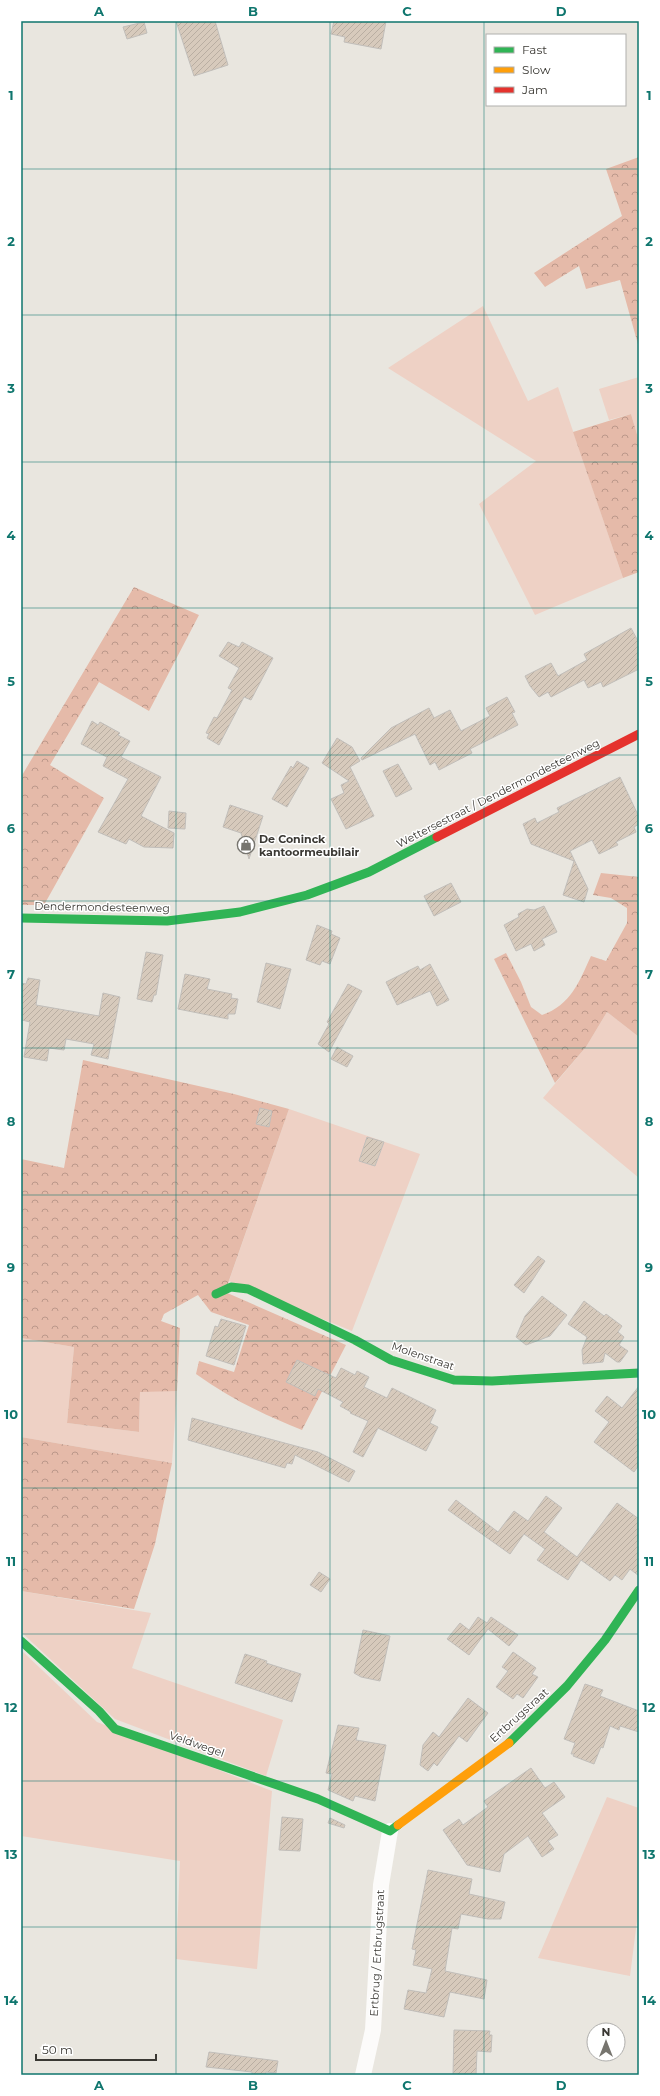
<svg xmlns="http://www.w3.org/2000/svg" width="660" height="2096" viewBox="0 0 660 2096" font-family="Montserrat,sans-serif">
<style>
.grass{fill:#eed1c5}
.forest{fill:url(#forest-crowns)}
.building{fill:url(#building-hatch);stroke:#c1beba}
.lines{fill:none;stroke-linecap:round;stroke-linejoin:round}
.street{stroke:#fcfbfa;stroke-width:16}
.fast{stroke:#30b455;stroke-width:9}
.slow{stroke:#ff9f0a;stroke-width:9}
.jam{stroke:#e5322d;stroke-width:9}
.grid{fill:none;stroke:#0f766e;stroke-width:1;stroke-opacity:0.55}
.labels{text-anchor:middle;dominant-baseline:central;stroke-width:3;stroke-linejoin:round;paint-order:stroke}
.street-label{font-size:11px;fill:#3a3833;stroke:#fff}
.poi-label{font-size:11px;font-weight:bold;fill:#3a3833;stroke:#fff;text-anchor:start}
.neatline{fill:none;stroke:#0f766e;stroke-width:1.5}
.grid-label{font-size:13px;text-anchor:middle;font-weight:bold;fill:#0f766e}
</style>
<defs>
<pattern id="forest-crowns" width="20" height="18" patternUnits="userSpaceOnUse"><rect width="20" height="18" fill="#e5baa9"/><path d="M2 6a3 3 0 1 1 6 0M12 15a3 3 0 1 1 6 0" fill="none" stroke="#bb988a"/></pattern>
<pattern id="building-hatch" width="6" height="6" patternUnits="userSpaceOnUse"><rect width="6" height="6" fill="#d7cabc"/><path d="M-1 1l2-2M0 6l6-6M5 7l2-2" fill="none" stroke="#b9aea2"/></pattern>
</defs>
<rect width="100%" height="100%" fill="#e9e6df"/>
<!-- grass -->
<path class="grass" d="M483 306 528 401 558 387 623 578 535 615 479 504 536 461 388 368Z
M639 377V441L631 414 609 420 599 389Z
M607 1012 639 1037V1178L543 1098 586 1047Z
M289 1109 420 1154 352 1331 229 1281Z
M21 1338 74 1347 67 1423 139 1432 140 1391H177L172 1463 21 1437Z
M21 1591 151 1613 132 1668 283 1720 266 1776 115 1719 21 1632Z
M21 1650 97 1722 272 1791 257 1969 176 1959 180 1861 21 1836Z
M607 1797 639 1808V1905L630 1976 538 1958Z"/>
<!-- forest -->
<path class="forest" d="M639 157V348L620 280 586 289 579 266 545 287 534 273 622 216 606 169Z
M631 414 639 441V572L623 578 573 432Z
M134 587 199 615 149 711 99 682 50 765 104 798 44 905H21V777Z
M601 873 639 877V1037L607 1012 586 1047 555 1083 494 959 506 953 521 982 531 1007 542 1015C571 1005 579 982 591 956L606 961 627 923V908L611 898 593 895Z
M83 1060 234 1094 289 1109 225 1292 346 1345 302 1430C264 1415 229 1398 196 1374L199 1361 234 1372 249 1325 211 1312 198 1295 164 1314 161 1321 180 1328 177 1391 140 1392 139 1432 67 1423 74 1347 21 1338V1159L64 1168Z
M21 1437 172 1463 155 1544 134 1609 21 1591Z"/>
<!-- building -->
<path class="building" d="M176 21H215L228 65 194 76Z
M334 21H386L381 49 344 42 345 37 331 34Z
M144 22 147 33 127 39 123 27Z
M631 628 639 643V669L603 687 601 682 588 688 584 680 551 697 548 692 539 697 530 686 525 676 551 663 558 676 587 660 584 654Z
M228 642 239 647 242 642 273 658 251 700 244 697 219 745 207 738 209 734 206 733 214 717 217 718 232 690 228 688 239 668 219 656Z
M507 697 515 712 512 713 518 725 470 749 472 753 439 770 435 762 430 765 415 734 362 760 361 758 391 728 429 708 434 718 450 710 461 731 490 716 486 708Z
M92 721 98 725 100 722 120 733 118 735 130 741 121 757 161 777 141 816 174 833 173 848 144 847 129 839 126 844 98 832 128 779 103 766 107 757 81 744Z
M337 738 352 747 360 761 350 767 374 816 346 829 331 799 344 793 341 785 349 781 322 763Z
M297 761 309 768 287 807 272 799 291 766 293 768Z
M398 764 412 789 396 797 383 771Z
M620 777 639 817V824L634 827 636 832 616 842 618 845 599 854 592 840 570 851 588 889 584 902 563 895 574 861 531 844 523 824 535 818 537 823 559 812 557 808Z
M230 805 263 816 249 859 241 833 223 827Z
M169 811 186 813 185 829 168 828Z
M451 883 461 902 434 916 424 896Z
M544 906 557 932 542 939 545 945 534 951 531 944 516 951 504 925 519 917 518 914 527 909 534 910Z
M317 925 332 931 331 934 340 938 330 964 322 961 320 965 306 960Z
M146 952 163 955 156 995H154L152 1002 137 999Z
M266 963 291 969 280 1009 257 1002Z
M430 964 449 1000 437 1006 430 991 397 1005 386 982 418 966 420 970Z
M185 974 210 979 207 989 232 994 231 998 238 999 235 1014H228V1019L178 1009Z
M28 978 40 980 36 1005 99 1016 103 993 120 997 108 1059 91 1055 94 1044 66 1039 64 1050 49 1048 47 1061 24 1057 30 1022 22 1020 21 983 26 984Z
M348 984 362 991 329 1052 318 1044 329 1024 327 1022Z
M337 1047 353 1056 347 1067 331 1059Z
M260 1108 272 1111 269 1127 256 1124Z
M367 1137 384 1142 375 1166 359 1161Z
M538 1256 545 1261 524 1293 514 1285Z
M542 1296 567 1315 550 1336 526 1345 516 1337 525 1316Z
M584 1301 604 1316 606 1314 622 1326 618 1332 624 1337 619 1345 628 1351 620 1362H617L605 1353 603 1362 583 1364 582 1350 587 1337 568 1324Z
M221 1319 246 1326 234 1365 206 1356 215 1326 218 1327Z
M297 1360 336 1378 341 1368 355 1375 357 1371 369 1377 364 1387 387 1398 392 1388 436 1410 430 1423 438 1427 426 1451 378 1428 363 1457 353 1452 368 1421 350 1413 351 1412 340 1406 343 1402 318 1389 315 1396 286 1382Z
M639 1386V1465L634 1472 594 1442 609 1422 595 1411 607 1396 622 1408Z
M192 1418 318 1452 355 1471 349 1482 295 1455 292 1464 287 1463 285 1468 188 1440Z
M546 1496 562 1508 544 1532 577 1557 617 1503 639 1519V1576L630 1569 622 1580 615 1575 610 1581 581 1560 568 1580 537 1560 545 1549 524 1534 510 1554 448 1510 456 1500 498 1532 514 1511 528 1521Z
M319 1572 330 1579 321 1592 310 1585Z
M478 1617 487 1623 491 1617 518 1635 509 1646 488 1629 469 1655 447 1639 460 1623 469 1630Z
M363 1630 390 1636 380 1681 361 1677 354 1673Z
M513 1652 536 1668 532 1674 538 1677 523 1698 517 1694 513 1699 496 1687 508 1671 502 1667Z
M245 1654 267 1661 266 1663 301 1674 292 1702 235 1683Z
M585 1684 603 1690 600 1696 639 1711V1732L620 1726 619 1730 610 1726 603 1748 601 1747 594 1764 573 1756 574 1754H571L575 1743 564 1739Z
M468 1698 488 1713 467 1742 459 1736 437 1766 434 1763 428 1771 420 1765 423 1745 433 1732 439 1737Z
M338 1725 359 1728 356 1740 386 1745 375 1801 355 1796 353 1801 328 1790 332 1774 326 1773Z
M531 1768 545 1788 554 1782 565 1797 542 1813 558 1835 548 1841 554 1849 542 1857 528 1836 504 1854 500 1872 467 1865 443 1830 459 1819 463 1825 488 1807 484 1801Z
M282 1817 303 1819 300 1851 279 1850Z
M330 1818 345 1825 344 1828 328 1823Z
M428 1870 472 1879 469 1894 505 1902 501 1919H488L461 1914 458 1929 452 1928 445 1971 487 1980 484 1999 450 1992 444 2017 404 2009 408 1990 426 1993 432 1969 413 1965 416 1950 412 1949Z
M454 2030 490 2031 489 2035H492L491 2052 477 2051 476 2075H453Z
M209 2052 278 2061 276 2073 266 2072 265 2075H252V2072L206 2067Z"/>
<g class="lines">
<!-- street -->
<path class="street" d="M363 2075 373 2030 381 1885 390 1831"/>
<!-- fast -->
<path class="fast" d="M21 918 167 921 240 912 307 895 369 872 437 837
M216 1294 231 1287 248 1289 355 1340 391 1360 454 1380 492 1381 639 1373
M21 1641 99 1711 115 1729 318 1799 390 1831 398 1825
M509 1743 567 1686 605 1640 639 1590"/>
<!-- slow -->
<path class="slow" d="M398 1825 509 1743"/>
<!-- jam -->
<path class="jam" d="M437 837 639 734"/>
</g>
<!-- grid -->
<path class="grid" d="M176 21V2075M330 21V2075M484 21V2075M21 169H639M21 315H639M21 462H639M21 608H639M21 755H639M21 901H639M21 1048H639M21 1195H639M21 1341H639M21 1488H639M21 1634H639M21 1781H639M21 1927H639"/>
<!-- icons -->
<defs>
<symbol id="shop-ring" viewBox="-11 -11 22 22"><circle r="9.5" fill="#fff" stroke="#77756f" stroke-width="1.5"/><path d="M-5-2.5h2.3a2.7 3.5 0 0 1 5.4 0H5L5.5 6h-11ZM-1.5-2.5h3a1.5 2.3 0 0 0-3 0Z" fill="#77756f"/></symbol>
</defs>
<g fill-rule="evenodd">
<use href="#shop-ring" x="236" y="835" width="20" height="20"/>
</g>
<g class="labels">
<!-- street labels -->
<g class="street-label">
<text transform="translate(498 793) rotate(-27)">Wettersestraat / Dendermondesteenweg</text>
<text transform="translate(102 907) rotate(1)">Dendermondesteenweg</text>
<text transform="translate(423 1356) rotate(19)">Molenstraat</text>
<text transform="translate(519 1715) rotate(-42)">Ertbrugstraat</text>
<text transform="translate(197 1744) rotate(19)">Veldwegel</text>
<text transform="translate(377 1953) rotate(-87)">Ertbrug / Ertbrugstraat</text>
</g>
<!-- poi labels -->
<g class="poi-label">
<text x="259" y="839">De Coninck<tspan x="259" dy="13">kantoormeubilair</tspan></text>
</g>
</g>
<!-- border -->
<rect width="660" height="2096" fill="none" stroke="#ffffff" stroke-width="44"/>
<!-- legend -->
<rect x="486" y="34" width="140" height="72" fill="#ffffff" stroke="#b0afad"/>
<rect x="494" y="47" width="20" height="6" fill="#30b455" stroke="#b0afad"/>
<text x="522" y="54" font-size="12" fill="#3a3833">Fast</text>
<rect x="494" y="67" width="20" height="6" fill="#ff9f0a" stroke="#b0afad"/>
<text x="522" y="74" font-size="12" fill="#3a3833">Slow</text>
<rect x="494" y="87" width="20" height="6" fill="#e5322d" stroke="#b0afad"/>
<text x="522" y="94" font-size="12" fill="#3a3833">Jam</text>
<!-- north arrow -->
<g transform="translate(606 2042)"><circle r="19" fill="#ffffff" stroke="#b0afad"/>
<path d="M0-3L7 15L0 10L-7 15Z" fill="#77756f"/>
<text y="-6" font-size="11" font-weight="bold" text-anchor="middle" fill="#3a3833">N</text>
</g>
<!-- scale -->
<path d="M36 2054v6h120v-6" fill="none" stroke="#3a3833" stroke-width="2"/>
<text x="42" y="2054" font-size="12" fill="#3a3833" stroke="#ffffff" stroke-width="3" paint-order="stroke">50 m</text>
<rect x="22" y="22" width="616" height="2052" class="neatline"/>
<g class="grid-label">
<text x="99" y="16">A</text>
<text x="253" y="16">B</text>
<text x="407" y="16">C</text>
<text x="561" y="16">D</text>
<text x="11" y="100">1</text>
<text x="649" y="100">1</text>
<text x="11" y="246">2</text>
<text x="649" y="246">2</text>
<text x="11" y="393">3</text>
<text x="649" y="393">3</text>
<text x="11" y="540">4</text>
<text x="649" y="540">4</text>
<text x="11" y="686">5</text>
<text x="649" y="686">5</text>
<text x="11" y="833">6</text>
<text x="649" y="833">6</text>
<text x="11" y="979">7</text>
<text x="649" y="979">7</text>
<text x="11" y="1126">8</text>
<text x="649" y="1126">8</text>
<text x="11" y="1272">9</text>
<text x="649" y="1272">9</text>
<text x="11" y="1419">10</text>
<text x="649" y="1419">10</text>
<text x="11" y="1566">11</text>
<text x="649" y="1566">11</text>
<text x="11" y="1712">12</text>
<text x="649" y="1712">12</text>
<text x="11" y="1859">13</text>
<text x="649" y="1859">13</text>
<text x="11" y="2005">14</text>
<text x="649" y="2005">14</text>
<text x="99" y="2090">A</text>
<text x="253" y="2090">B</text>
<text x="407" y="2090">C</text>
<text x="561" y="2090">D</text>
</g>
</svg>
